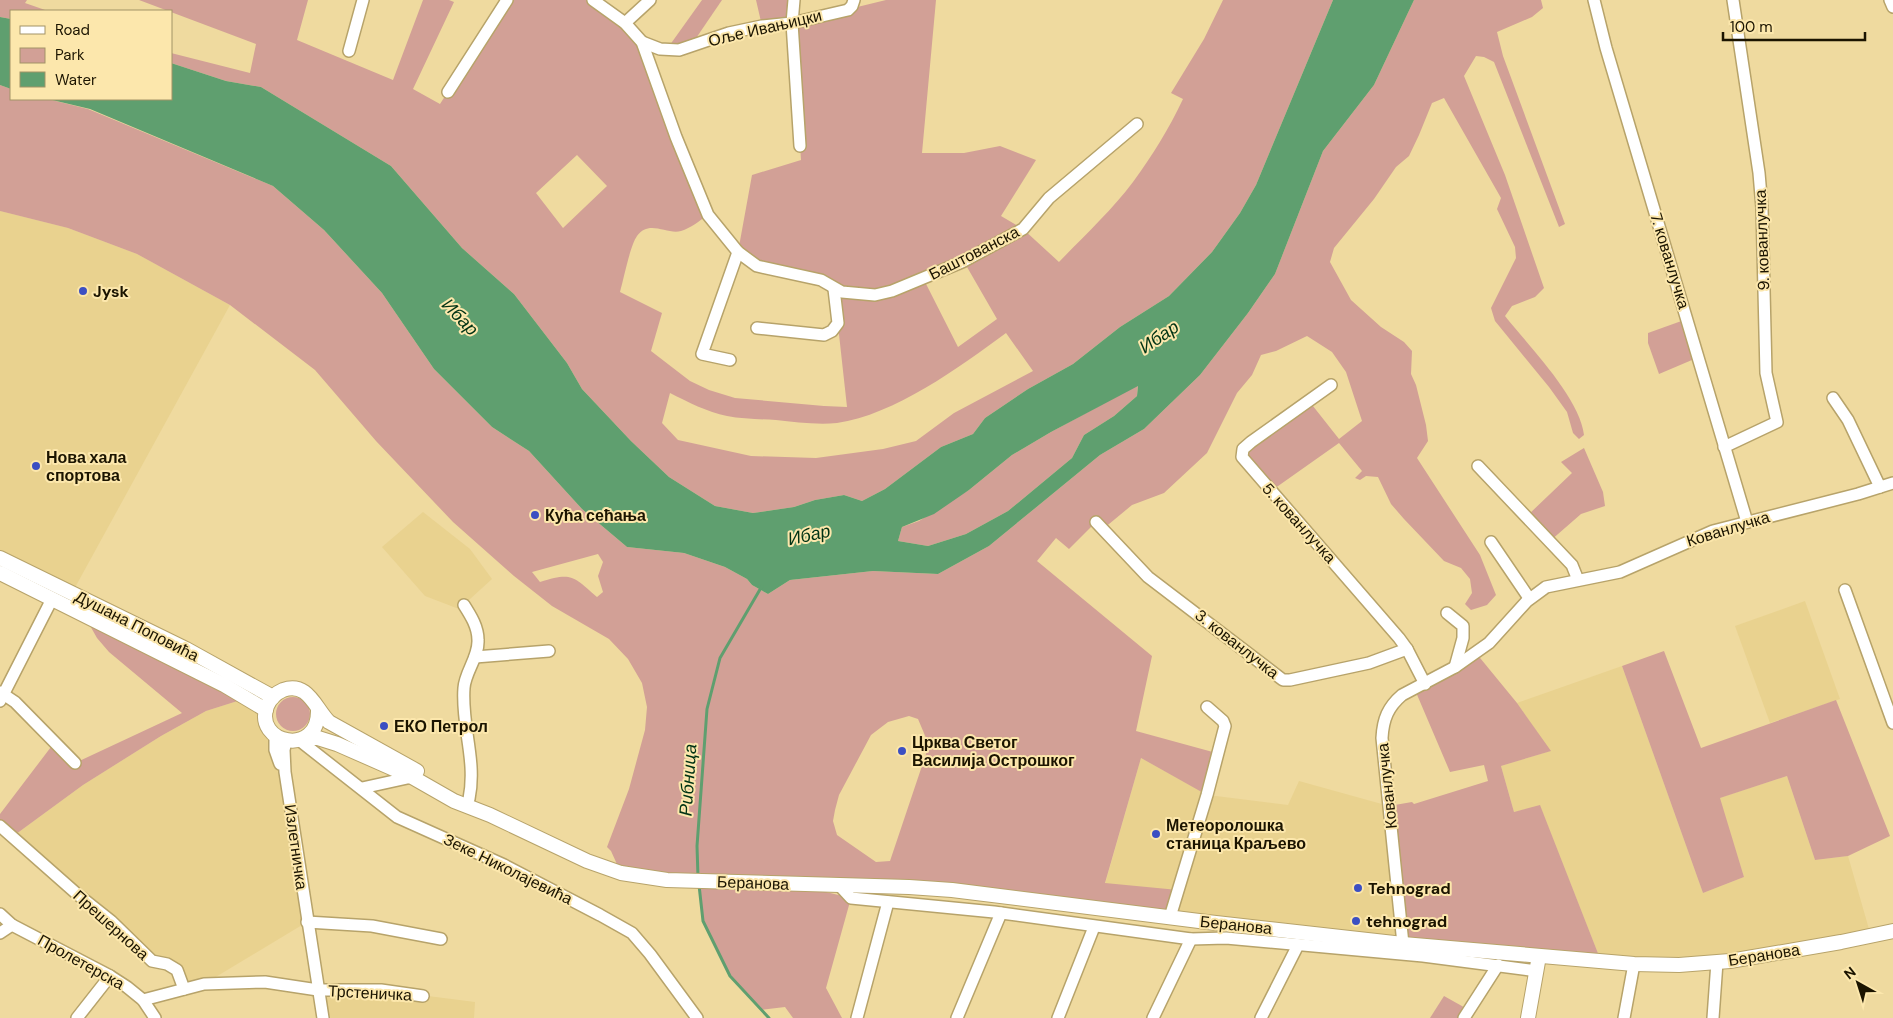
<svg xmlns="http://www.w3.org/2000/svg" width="1893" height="1018" font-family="'DM Sans',sans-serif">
<rect width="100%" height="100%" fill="#efda9f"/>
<g fill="#e9d28f">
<path d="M0,211L68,228L137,254L230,305L72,593L0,558Z"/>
<path d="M423,512L470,549L492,579L459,609L425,596L382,547Z"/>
<path d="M1805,601L1840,699L1770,723L1735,626Z"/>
<path d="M1622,666L1703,893L1744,877L1719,798L1787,776L1815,860L1848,856L1871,936L1730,961H1601L1540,806L1514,812L1501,766L1550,751L1517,703Z"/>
<path d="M247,698L266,710L275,735L307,922L204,984L184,989L181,979L159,964L12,837L83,785L161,736L206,711Z"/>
<path d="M1141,758L1208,795L1288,805L1299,781L1389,806L1403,944L1170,917L1105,884Z"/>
<path d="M381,990L475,1002L474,1018H323L319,991Z"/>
</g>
<g fill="#d2a096" fill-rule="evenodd">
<path d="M0,0H27L25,3L48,11H11V19L0,17Z"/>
<path d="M139,0H308L297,40L393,80L423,0H449L454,2L413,89L440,104L507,0H593L642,42L708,215C699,221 691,228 681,231C667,235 649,219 637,236C630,246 624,278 620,292L662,313L651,351L690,381L709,390L735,398L824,406L847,407L834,289L785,273L738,252L752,175L801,160L792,23L762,26L756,0H794L792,23L886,0H936L922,153H964L1000,146L1036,160L1001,216L1023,229L1059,262C1084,236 1111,211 1133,182C1152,156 1169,129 1183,99L1171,93L1204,39L1223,0H1333L1256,185L1240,213L1212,252L1169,296L1120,327L1073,364L1028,389L985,418L973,434L941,447L885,489L862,501L844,495L815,500L794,507L753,513L715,506L669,477L631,441L582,389L567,363L514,294L462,248L391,166L261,87L226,81L171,63V53L250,73L256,44ZM577,155L607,186L563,228L536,193ZM960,262L964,268L967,267L997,319L958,347L923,278ZM1006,333L1033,371L954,413L916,441L883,449L816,458L751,456L678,440L662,423L670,393C688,402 707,412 727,416C742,419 760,419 776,420C795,422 817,425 837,423C894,415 960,367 1006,333Z"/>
<path d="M702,0H722L690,47L667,49Z"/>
<path d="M1414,0H1541L1543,8L1532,17L1497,32L1503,56L1565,224L1559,227L1494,62L1484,57L1476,56L1464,76L1505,175L1544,288L1535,297L1512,306L1505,316C1529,346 1580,398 1584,435L1579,439L1573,433L1567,412L1549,387L1495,321L1491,308L1516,258L1515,247L1497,209L1501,198L1444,98L1432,103L1419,135L1409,156L1396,167L1374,199L1334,248L1330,262L1351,300L1381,327L1404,342L1412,351L1411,374L1416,385L1426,425L1428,441L1417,458L1480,555L1496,595L1487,605L1471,610L1465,604L1472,593L1470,579L1461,568L1444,561L1404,519L1391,504L1378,477L1366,476L1360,480L1355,478L1362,471L1339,443L1271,491L1242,457L1309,401L1339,439L1362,421L1346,372L1332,352L1307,336L1276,351L1261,355L1252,375L1237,393L1207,453L1164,493L1132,505L1103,529L1096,522L1069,549L1056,538L1037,561L1152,656L1136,731L1220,754L1207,795L1141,758L1105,883L1178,890L1170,917L842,885L826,892L851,898L826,988L842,1018H793L785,1007L760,1010L730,976L703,921L698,878L621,873L611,851L607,847L629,789L645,730L647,707L642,683L628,659L609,639L552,606L514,576L453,522L376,441L315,370L230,305L137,254L68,228L0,211V85L11,89V99H48L88,109L273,186L324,230L382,293L434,369L492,427L529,451L582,509L627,547L684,553L725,567L747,579L752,585L768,594L790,580L873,571L938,574L989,546L1100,455L1144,429L1200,375L1248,313L1275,274L1323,151L1374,85ZM598,554L603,562L598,576L603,592L597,597C573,576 572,572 540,582L532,572ZM909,716L918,719L929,745L890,861L876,862L837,835L833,821L835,810L839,795L871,735L888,722Z"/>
<path d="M1687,319L1699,357L1659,374L1648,343V333Z"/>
<path d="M1138,385L1137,396L1114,416L1084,435L1072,458L1008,511L966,534L928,546L898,541L902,527L919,521L969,490L1012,455L1051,432Z"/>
<path d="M1584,448L1603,492L1605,506L1581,514L1550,541L1527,516L1572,473L1561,462Z"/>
<path d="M84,615L247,698L206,711L161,736L83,785L12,837L0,826V814L54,743L75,763L182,713L109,652L97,638Z"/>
<path d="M1664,651L1701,748L1836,700L1890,836L1848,856L1815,860L1787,776L1720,798L1744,877L1703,893L1622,666Z"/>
<path d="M1476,653L1517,703L1551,751L1501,766L1514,812L1540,805L1601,961L1403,944L1389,806L1412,802L1414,804L1488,781L1484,765L1450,772L1415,690Z"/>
<circle cx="293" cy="714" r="17"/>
<path d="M1444,996L1469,1010L1464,1018H1430Z"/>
</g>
<g fill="#5f9f6f" fill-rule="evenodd">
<path d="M1333,0H1414L1374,85L1323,151L1275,274L1248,313L1200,375L1144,429L1100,455L989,546L938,574L873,571L790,580L768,594L752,585L747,579L725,567L684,553L627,547L582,509L529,451L492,427L434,369L382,293L324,230L273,186L90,109L48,99H171V63L226,81L261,87L391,166L462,248L514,294L567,363L582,389L631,441L669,477L715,506L753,513L794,507L815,500L844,495L862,501L885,489L941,447L973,434L985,418L1028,389L1073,364L1120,327L1169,296L1212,252L1240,213L1256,185ZM1138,386L1137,396L1114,416L1084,435L1072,458L1008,511L966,534L928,546L898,541L902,527L934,514L969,490L1012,455L1051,432Z"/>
<path d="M0,17L11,19V89L0,85Z"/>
</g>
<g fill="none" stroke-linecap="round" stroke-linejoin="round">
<g stroke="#5f9f6f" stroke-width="3">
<path d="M698,877L697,846L707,709L720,658L762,586"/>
<path d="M699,885L703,921L730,976L769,1018"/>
</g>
<g stroke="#b7a36a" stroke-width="14">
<g id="minor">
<path d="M593,0L625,23L642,42L676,137L708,215L738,252L757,266L821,280L842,292L875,295L892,291L962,262L1023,229L1049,198L1137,124"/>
<path d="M794,0L792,23L800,146"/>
<path d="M1594,0L1606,48L1747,522"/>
<path d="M1890,0L1893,7"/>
<path d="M625,23L650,0"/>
<path d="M642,42L660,49L679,50L729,33L762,26L792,23L848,10L852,6L854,0"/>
<path d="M349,51L363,0"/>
<path d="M448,92L507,0"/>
<path d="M757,328L824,335L832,331L838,323L834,289"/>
<path d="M730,360L702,354L738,252"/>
<path d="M1331,385L1251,442L1243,449L1242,457L1399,638L1407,649L1425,684"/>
<path d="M1833,398L1848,420L1880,487"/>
<path d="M1724,447L1777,422L1766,373L1762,208L1759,173L1733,0"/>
<path d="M1478,466L1572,565L1578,580"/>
<path d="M1096,522L1148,577L1283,680H1290L1369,663L1407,649"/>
<path d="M1491,542L1529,598"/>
<path d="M1845,590L1893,723"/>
<path d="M464,605C471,616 478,627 478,640C479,657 465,672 464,688C461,726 477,760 469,799"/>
<path d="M1447,613L1463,626V638L1455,667"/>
<path d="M475,657L549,651"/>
<path d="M0,692L15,702L75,763"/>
<path d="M0,701L52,599"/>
<path d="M275,735V750L280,764"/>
<path d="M299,740L397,817L504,865L600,915L632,933L650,954L697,1018"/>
<path d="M286,741L284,750L285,772L323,1018"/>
<path d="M362,788L412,777"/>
<path d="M0,826L77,894L111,921L152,961L167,964L177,970L184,989"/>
<path d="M839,885L851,898L994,912L1191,939L1226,938L1423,956L1537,971"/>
<path d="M0,914L12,925L110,976L127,987L143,1000L155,1018"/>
<path d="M1170,917L1207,795L1225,726L1223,721L1207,707"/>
<path d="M307,922L372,926L441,939"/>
<path d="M0,933L12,925"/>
<path d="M1403,944L1382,738C1383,719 1388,707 1402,695L1455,667L1489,643L1527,601L1546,587L1620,572L1713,531L1858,494L1893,483"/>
<path d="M143,1000L204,984L265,982L318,990H381L423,996"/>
<path d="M77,1018L110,976"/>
<path d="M857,1018L888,902"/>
<path d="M957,1018L1001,913"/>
<path d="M1058,1018L1094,927"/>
<path d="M1153,1018L1191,939"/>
<path d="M1261,1018L1298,945"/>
<path d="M1464,1018L1498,965"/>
<path d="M1624,1018L1634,964"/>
<path d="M1713,1018L1717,962"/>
</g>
</g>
<g stroke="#b7a36a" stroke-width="16">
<g id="major">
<path d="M0,558L186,649L273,697"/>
<path d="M0,573L224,685L266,710"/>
<path d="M318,710C319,758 253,744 267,706C270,699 276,693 283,690C308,681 315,708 329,722L417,771"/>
<path d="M305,738H318L337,744L412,777L454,801L490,815L587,861L621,873L667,880L909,887L952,890L1207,922L1403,944L1634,964L1679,965L1730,961L1841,942L1893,931"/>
<path d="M1528,1018L1539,956"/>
</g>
</g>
<use href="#minor" stroke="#fff" stroke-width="11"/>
<use href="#major" stroke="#fff" stroke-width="14"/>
</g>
<g fill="#3c4fc2" stroke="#fce7ac" stroke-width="2">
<circle cx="83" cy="291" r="5"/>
<circle cx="36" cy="466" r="5"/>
<circle cx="535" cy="515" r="5"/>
<circle cx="384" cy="726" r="5"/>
<circle cx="902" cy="751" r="5"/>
<circle cx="1156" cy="834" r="5"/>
<circle cx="1358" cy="888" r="5"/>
<circle cx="1356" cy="921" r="5"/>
</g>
<g text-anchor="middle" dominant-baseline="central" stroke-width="4" stroke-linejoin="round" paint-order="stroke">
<g font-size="16" fill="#1b1400" stroke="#fce7ac">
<text transform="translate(765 28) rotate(-13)">Оље Ивањицки</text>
<text transform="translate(1762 240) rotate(-92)">9. кованлучка</text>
<text transform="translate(974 253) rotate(-27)">Баштованска</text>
<text transform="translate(1670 261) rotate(73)">7. кованлучка</text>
<text transform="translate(1299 523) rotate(48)">5. кованлучка</text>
<text transform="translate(1728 529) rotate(-17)">Кованлучка</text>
<text transform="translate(137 626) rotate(27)">Душана Поповића</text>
<text transform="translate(1237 644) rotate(38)">3. кованлучка</text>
<text transform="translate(1387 786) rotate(-96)">Кованлучка</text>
<text transform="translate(296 847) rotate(82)">Излетничка</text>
<text transform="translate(508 869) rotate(26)">Зеке Николајевића</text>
<text transform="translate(753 883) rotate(2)">Беранова</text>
<text transform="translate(111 925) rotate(42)">Прешернова</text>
<text transform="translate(1236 925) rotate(6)">Беранова</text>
<text transform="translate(1764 955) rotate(-9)">Беранова</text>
<text transform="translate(81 962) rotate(29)">Пролетерска</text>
<text transform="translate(370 993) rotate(3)">Трстеничка</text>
</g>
<g font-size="16" font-weight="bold" fill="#1b1400" stroke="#fce7ac" text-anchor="start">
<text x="93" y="291">Jysk</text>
<text x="46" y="457">Нова хала<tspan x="46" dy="18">спортова</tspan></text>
<text x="545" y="515">Кућа сећања</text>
<text x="394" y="726">ЕКО Петрол</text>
<text x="912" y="742">Црква Светог<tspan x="912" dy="18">Василија Острошког</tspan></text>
<text x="1166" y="825">Метеоролошка<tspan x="1166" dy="18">станица Краљево</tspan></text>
<text x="1368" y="888">Tehnograd</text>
<text x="1366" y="921">tehnograd</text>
</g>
<g font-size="18" font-style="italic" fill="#003314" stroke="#fce7ac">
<text transform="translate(460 317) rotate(46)">Ибар</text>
<text transform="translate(1159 337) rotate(-34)">Ибар</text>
<text transform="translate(809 535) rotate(-12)">Ибар</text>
<text transform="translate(688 780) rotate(-86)">Рибница</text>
</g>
</g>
<rect x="10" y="10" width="162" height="90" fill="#fce7ac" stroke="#a29367"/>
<rect x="20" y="26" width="25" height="8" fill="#ffffff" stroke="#a29367"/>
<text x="55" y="35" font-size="15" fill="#1b1400">Road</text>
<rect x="20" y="48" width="25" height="15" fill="#d2a096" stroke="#a29367"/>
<text x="55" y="60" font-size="15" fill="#1b1400">Park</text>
<rect x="20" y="72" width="25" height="15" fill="#5f9f6f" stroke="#a29367"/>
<text x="55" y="85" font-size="15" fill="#1b1400">Water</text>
<g transform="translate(1858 983) rotate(321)" stroke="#fce7ac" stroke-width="4" paint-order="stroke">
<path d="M0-4L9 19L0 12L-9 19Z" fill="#1b1400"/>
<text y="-8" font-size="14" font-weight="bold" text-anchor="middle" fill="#1b1400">N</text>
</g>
<path d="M1723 32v8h142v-8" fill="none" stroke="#1b1400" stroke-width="2.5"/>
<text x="1730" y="32" font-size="15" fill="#1b1400" stroke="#fce7ac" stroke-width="4" paint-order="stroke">100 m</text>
</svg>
